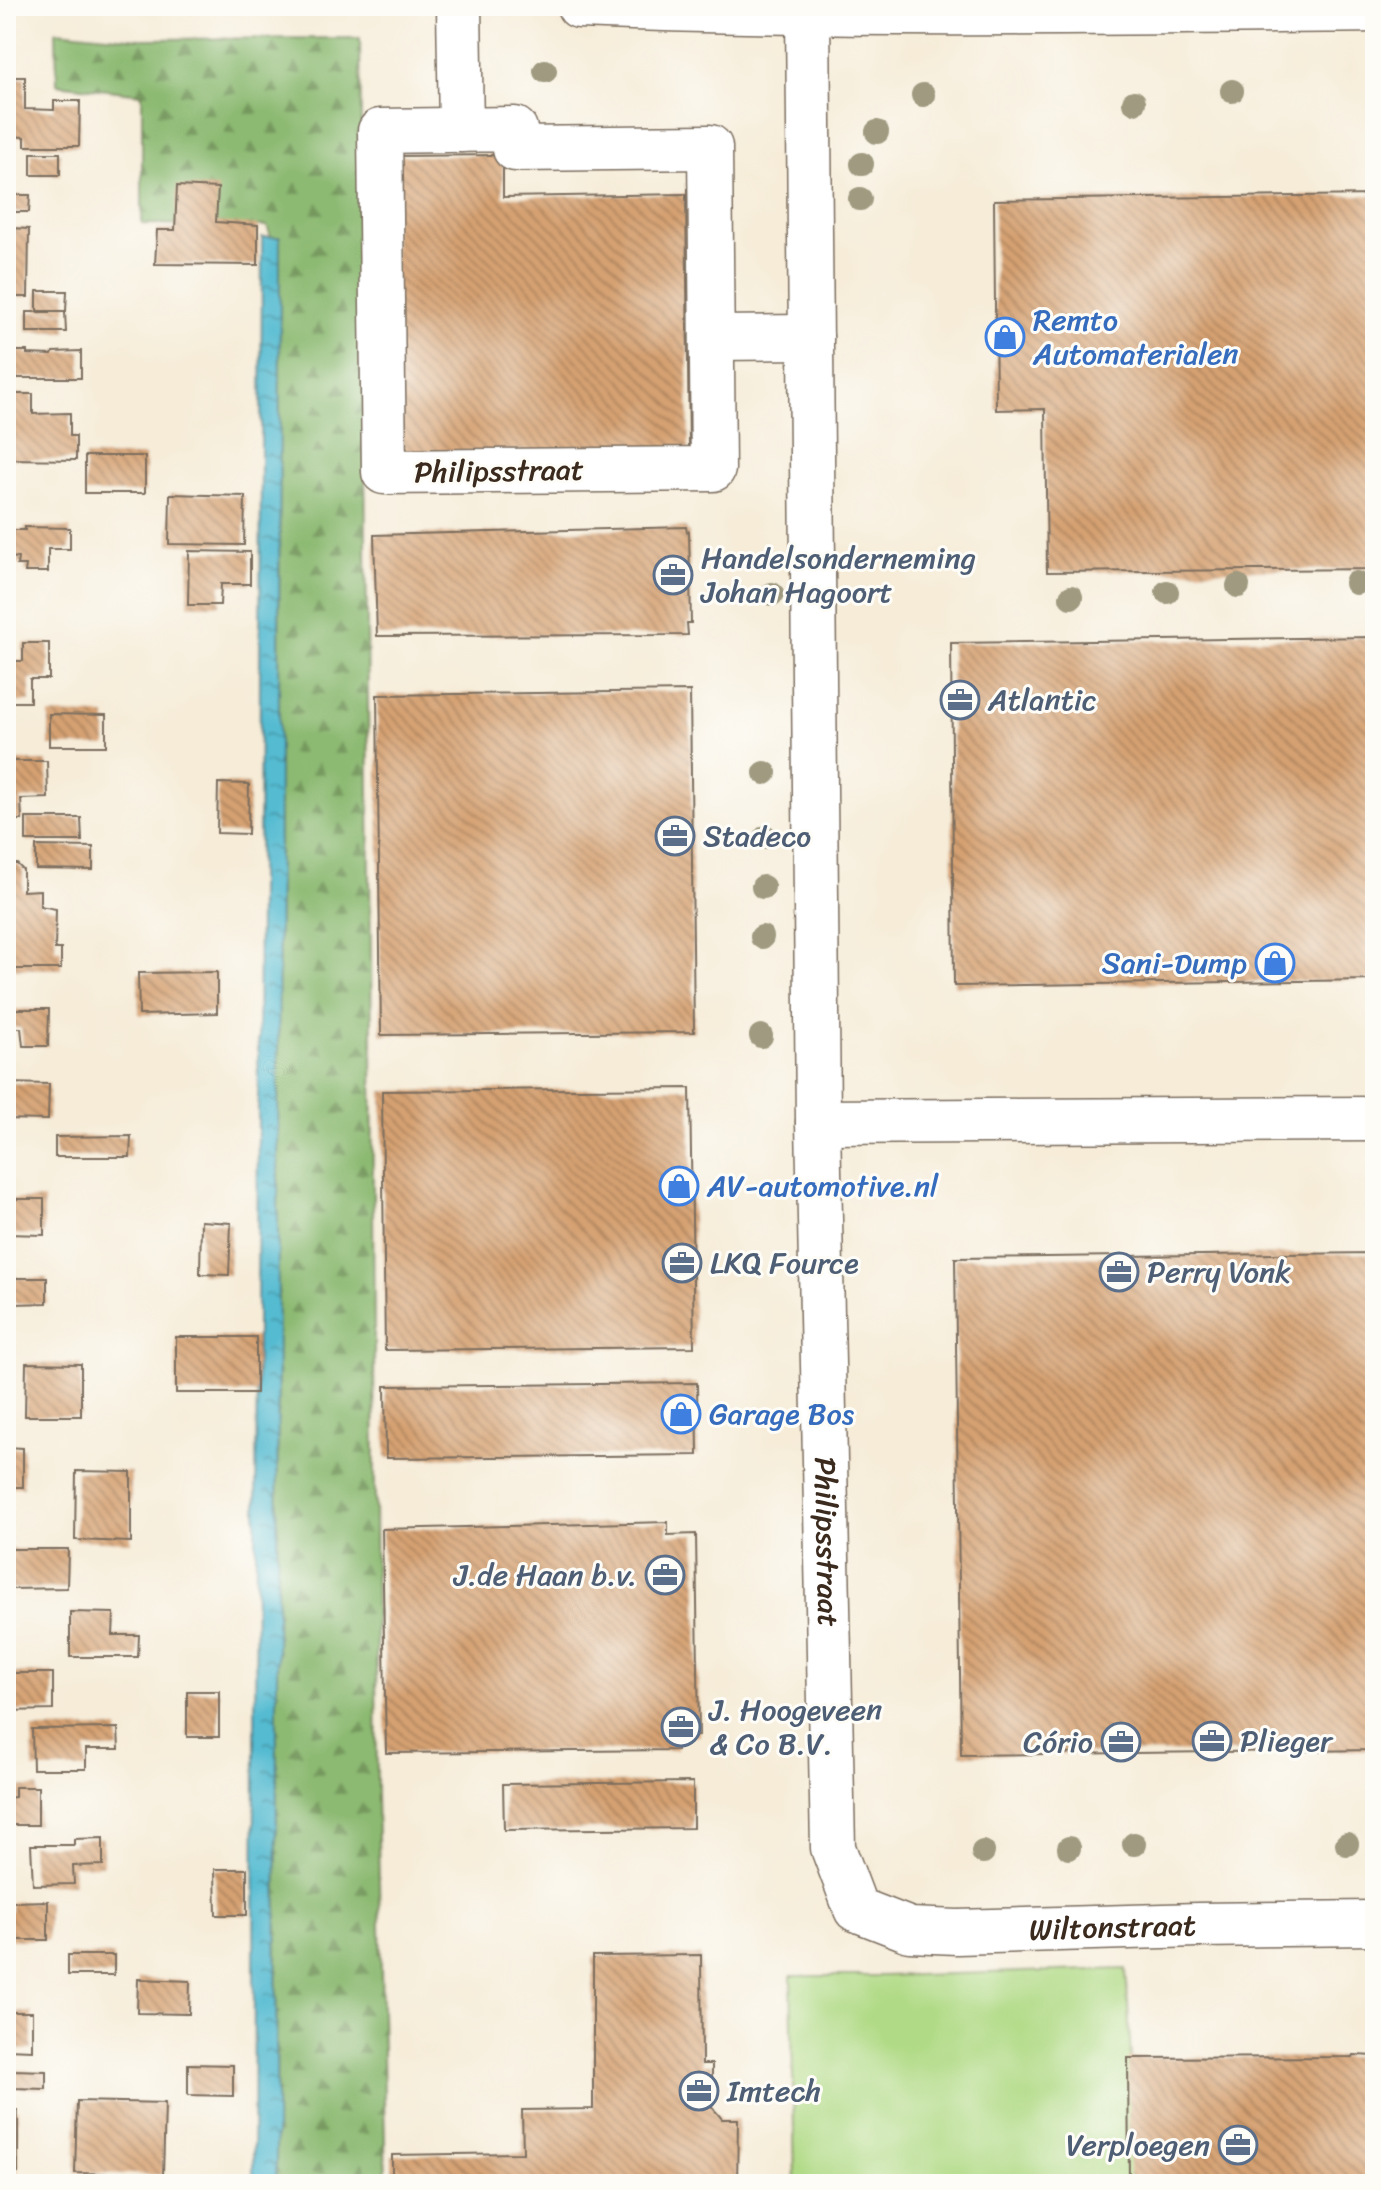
<svg xmlns="http://www.w3.org/2000/svg" width="1381" height="2190" font-family="Sriracha,sans-serif">
<defs>
<pattern id="forest-firs" width="22" height="20" patternUnits="userSpaceOnUse" patternTransform="scale(2)"><rect width="22" height="20" fill="#8cba72"/><path d="M5 1l3.5 6h-7zM16 11l3.5 6h-7z" fill="#74975d"/></pattern>
<pattern id="water-ripples" width="26" height="14" patternUnits="userSpaceOnUse" patternTransform="scale(2)"><rect width="26" height="14" fill="#54bbd1"/><path d="M2 4q2-2 4 0t4 0M15 11q2-2 4 0t4 0" fill="none" stroke="#4798a9"/></pattern>
<pattern id="building-back-hatch" width="6" height="6" patternUnits="userSpaceOnUse" patternTransform="scale(2)"><rect width="6" height="6" fill="#d5a172"/><path d="M-1 5l2 2M0 0l6 6M5-1l2 2" fill="none" stroke="#ae835d"/></pattern>
</defs>
<rect width="100%" height="100%" fill="#fdfcf7"/>
<filter id="ink" filterUnits="userSpaceOnUse"><feTurbulence type="fractalNoise" baseFrequency=".0125" numOctaves="2"/><feDisplacementMap in="SourceGraphic" scale="16" xChannelSelector="R" yChannelSelector="G"/><feConvolveMatrix kernelMatrix="1 2 1 2 8 2 1 2 1" color-interpolation-filters="sRGB"/></filter>
<filter id="wash" filterUnits="userSpaceOnUse"><feTurbulence type="fractalNoise" baseFrequency=".006" numOctaves="4" result="noise"/><feDisplacementMap in="SourceGraphic" scale="32" xChannelSelector="R" yChannelSelector="G"/><feGaussianBlur stdDeviation="1.8" result="paint"/><feColorMatrix in="noise" values="0 0 0 0 0 0 0 0 0 0 0 0 0 0 0 0 0 1.4 0 .05"/><feComposite in="paint" operator="in"/></filter>
<g filter="url(#wash)">
<rect width="100%" height="100%" fill="#f6ecd8"/>
<path fill="#b0da85" stroke="#768252" stroke-width="2" d="M1126,1969L1131,2059V2184H795L791,1976H882Z"/>
<path fill="url(#forest-firs)" stroke="#647248" stroke-width="2" d="M56,31L139,39L360,38L372,1040L377,1795L386,2184H276L280,238L271,237L267,226L142,224V94L57,84Z"/>
<path fill="url(#water-ripples)" stroke="#487278" stroke-width="2" d="M262,237H280L276,2184H253Z"/>
<g id="blocks">
<g fill="url(#building-back-hatch)">
<path d="M6,77H25V109L54,110V101H80L79,146H25V137L6,136Z"/>
<rect x="31" y="153" width="29" height="22"/>
<path d="M503,155V197L686,194L689,449L397,453L393,156Z"/>
<path d="M177,186L218,188L216,222L258,225V265L155,264L157,230H175Z"/>
<path d="M6,195H30L29,212H12L11,228L29,229L28,297H6V228H10L6,227Z"/>
<path d="M1375,195V569L1047,572L1045,409L996,410L994,200Z"/>
<path d="M37,291H67L66,311H37Z"/>
<path d="M27,312H65L66,332H27Z"/>
<path d="M6,332H11V351H27V354L52,355L53,352L81,351V378H6Z"/>
<path d="M6,394H33V414L70,413V436H76V460L9,459V478H6Z"/>
<rect x="85" y="456" width="60" height="37"/>
<path d="M170,494L245,496L244,545L169,544Z"/>
<path d="M6,508H9V530H25V527L70,528V549H48V572H25L26,565H17L18,558L10,557V590H6Z"/>
<path d="M686,527L687,532L689,531L691,623H687L688,635L377,636L374,535Z"/>
<path d="M189,551L250,552V584H221L220,605H188Z"/>
<path d="M1375,637V980L954,986L951,643Z"/>
<path d="M23,643H49V679H30V702H6V661H23Z"/>
<path d="M690,691L694,1032L381,1035L377,695Z"/>
<path d="M49,714L106,715V746H49Z"/>
<path d="M6,761H47L48,798L21,799L22,820H6Z"/>
<path d="M218,783L249,784L248,834L217,833Z"/>
<path d="M26,818H81L82,841H26Z"/>
<path d="M36,846L93,847V870L36,869Z"/>
<path d="M6,864H17L23,870V891L40,890V906L56,909L55,949H61V969H6Z"/>
<path d="M217,972V1013L139,1015L138,973Z"/>
<path d="M6,1009H49L48,1046H23L21,1028H6Z"/>
<path d="M6,1083L49,1084L48,1120L6,1119Z"/>
<path d="M690,1088L694,1347L385,1350L382,1091Z"/>
<path d="M131,1136L130,1157H55V1137Z"/>
<path d="M6,1199H44V1235L6,1234Z"/>
<path d="M201,1221L231,1223L229,1275L200,1274Z"/>
<path d="M1375,1253V1750L961,1755L955,1258Z"/>
<path d="M12,1278H47V1303L15,1304L12,1295Z"/>
<rect x="176" y="1337" width="80" height="56"/>
<rect x="6" y="1356" width="7" height="18"/>
<path d="M26,1363L81,1364V1416H25Z"/>
<path d="M697,1383L698,1455L386,1458L385,1386Z"/>
<path d="M6,1447L23,1448V1487H6Z"/>
<path d="M76,1471L131,1472V1542L75,1540Z"/>
<path d="M668,1522V1535L696,1534L699,1736L677,1737V1750L386,1753L382,1529Z"/>
<path d="M11,1549H68L67,1588L10,1589V1578H6V1559H11Z"/>
<path d="M70,1612L114,1613L113,1635H139L138,1657H70Z"/>
<path d="M6,1673H53V1710L6,1711Z"/>
<rect x="187" y="1691" width="32" height="46"/>
<path d="M118,1728L119,1749H86V1769H33L32,1729Z"/>
<path d="M693,1782V1828L504,1830L503,1784Z"/>
<path d="M15,1787H38V1825H6V1798L15,1797Z"/>
<path d="M103,1838V1865L73,1866L74,1884L33,1885L31,1845H74V1839Z"/>
<path d="M215,1869H247V1915H216Z"/>
<path d="M48,1901V1940H6V1912H11V1902Z"/>
<rect x="68" y="1955" width="46" height="20"/>
<path d="M701,1955L702,2064H712V2107L722,2119H738L737,2184H392V2155L523,2153L522,2110L593,2109V1956Z"/>
<path d="M138,1979L190,1981L189,2014L137,2013Z"/>
<path d="M10,2012H32V2050L6,2049V2022H9Z"/>
<path d="M1354,2055L1375,2056V2184H1129L1128,2058L1353,2057Z"/>
<path d="M188,2064L233,2065V2096L188,2095Z"/>
<path d="M13,2070L46,2071V2089L13,2088Z"/>
<path d="M77,2101L165,2103L163,2175L75,2173Z"/>
<rect x="6" y="2110" width="12" height="63"/>
</g>
</g>
</g>
<g filter="url(#ink)">
<use href="#blocks" fill-opacity="0" stroke="#7c6e5f" stroke-width="2"/>
<g fill="none" stroke-linecap="round" stroke-linejoin="round">
<g stroke="#7c6e5f" stroke-width="47">
<g id="minor">
<path d="M459,6L461,130"/>
<path d="M579,6C844,17 1110,13 1375,10"/>
<path id="s1" d="M808,12L818,1122L833,1848L856,1909L910,1930L957,1932L1198,1925L1375,1923"/>
<path d="M515,129V149L710,147L713,469L384,472L380,131Z"/>
<path d="M712,338L811,337"/>
<path d="M818,1122L1375,1119"/>
</g>
</g>
<use href="#minor" stroke="#fff" stroke-width="44"/>
</g>
<g fill="#9f9a80">
<circle cx="545" cy="71" r="12"/>
<circle cx="1232" cy="91" r="12"/>
<circle cx="923" cy="95" r="12"/>
<circle cx="1134" cy="102" r="12"/>
<circle cx="877" cy="132" r="12"/>
<circle cx="862" cy="164" r="12"/>
<circle cx="860" cy="199" r="12"/>
<circle cx="1356" cy="583" r="12"/>
<circle cx="1238" cy="586" r="12"/>
<circle cx="1167" cy="592" r="12"/>
<circle cx="772" cy="594" r="12"/>
<circle cx="1071" cy="597" r="12"/>
<circle cx="765" cy="773" r="12"/>
<circle cx="766" cy="837" r="12"/>
<circle cx="763" cy="887" r="12"/>
<circle cx="762" cy="937" r="12"/>
<circle cx="761" cy="1036" r="12"/>
<circle cx="1134" cy="1844" r="12"/>
<circle cx="1347" cy="1844" r="12"/>
<circle cx="1069" cy="1848" r="12"/>
<circle cx="983" cy="1852" r="12"/>
</g>
</g>
<defs>
<g id="shop-ring" transform="scale(2)"><circle r="9.5" fill="#fdfcf7" stroke="#3f7fe0" stroke-width="1.5"/><path d="M-5-2.5h2.3a2.7 3.5 0 0 1 5.4 0H5L5.5 6h-11ZM-1.5-2.5h3a1.5 2.3 0 0 0-3 0Z" fill="#3f7fe0"/></g>
<g id="office-ring" transform="scale(2)"><circle r="9.5" fill="#fdfcf7" stroke="#5c6f8a" stroke-width="1.5"/><path d="M-6-3h4V-5.5h4V-3h4V5H-6ZM-1-4.5V-3h2v-1.5ZM-6 0V1H6V0Z" fill="#5c6f8a"/></g>
</defs>
<g fill-rule="evenodd">
<use href="#shop-ring" x="1005" y="337"/>
<use href="#office-ring" x="673" y="575"/>
<use href="#office-ring" x="960" y="700"/>
<use href="#office-ring" x="675" y="836"/>
<use href="#shop-ring" x="1275" y="963"/>
<use href="#shop-ring" x="679" y="1186"/>
<use href="#office-ring" x="682" y="1263"/>
<use href="#office-ring" x="1119" y="1272"/>
<use href="#shop-ring" x="681" y="1414"/>
<use href="#office-ring" x="665" y="1575"/>
<use href="#office-ring" x="681" y="1727"/>
<use href="#office-ring" x="1212" y="1741"/>
<use href="#office-ring" x="1121" y="1742"/>
<use href="#office-ring" x="699" y="2091"/>
<use href="#office-ring" x="1238" y="2145"/>
</g>
<g text-anchor="middle" dominant-baseline="central" stroke-width="6" stroke-linejoin="round" paint-order="stroke">
<g font-size="30" fill="#366cbe" stroke="#fdfcf7" text-anchor="start">
<text x="1033" y="320">Remto<tspan x="1033" dy="34">Automaterialen</tspan></text>
<text x="1247" y="963" text-anchor="end">Sani-Dump</text>
<text x="707" y="1186">AV-automotive.nl</text>
<text x="709" y="1414">Garage Bos</text>
</g>
<g font-size="30" fill="#3b2a1e" stroke="#fdfcf7">
<text transform="translate(499 471) rotate(-1)">Philipsstraat</text>
<text stroke="none"><textPath href="#s1" startOffset="1530">Philipsstraat</textPath></text>
<text stroke="none"><textPath href="#s1" startOffset="2162">Wiltonstraat</textPath></text>
</g>
<g font-size="30" fill="#4e5e75" stroke="#fdfcf7" text-anchor="start">
<text x="701" y="558">Handelsonderneming<tspan x="701" dy="34">Johan Hagoort</tspan></text>
<text x="988" y="700">Atlantic</text>
<text x="703" y="836">Stadeco</text>
<text x="710" y="1263">LKQ Fource</text>
<text x="1147" y="1272">Perry Vonk</text>
<text x="637" y="1575" text-anchor="end">J.de Haan b.v.</text>
<text x="709" y="1710">J. Hoogeveen<tspan x="709" dy="34">&amp; Co B.V.</tspan></text>
<text x="1240" y="1741">Plieger</text>
<text x="1093" y="1742" text-anchor="end">Cório</text>
<text x="727" y="2091">Imtech</text>
<text x="1210" y="2145" text-anchor="end">Verploegen</text>
</g>
</g>
<rect width="1381" height="2190" fill="none" stroke="#fdfcf7" stroke-width="32"/>
</svg>
